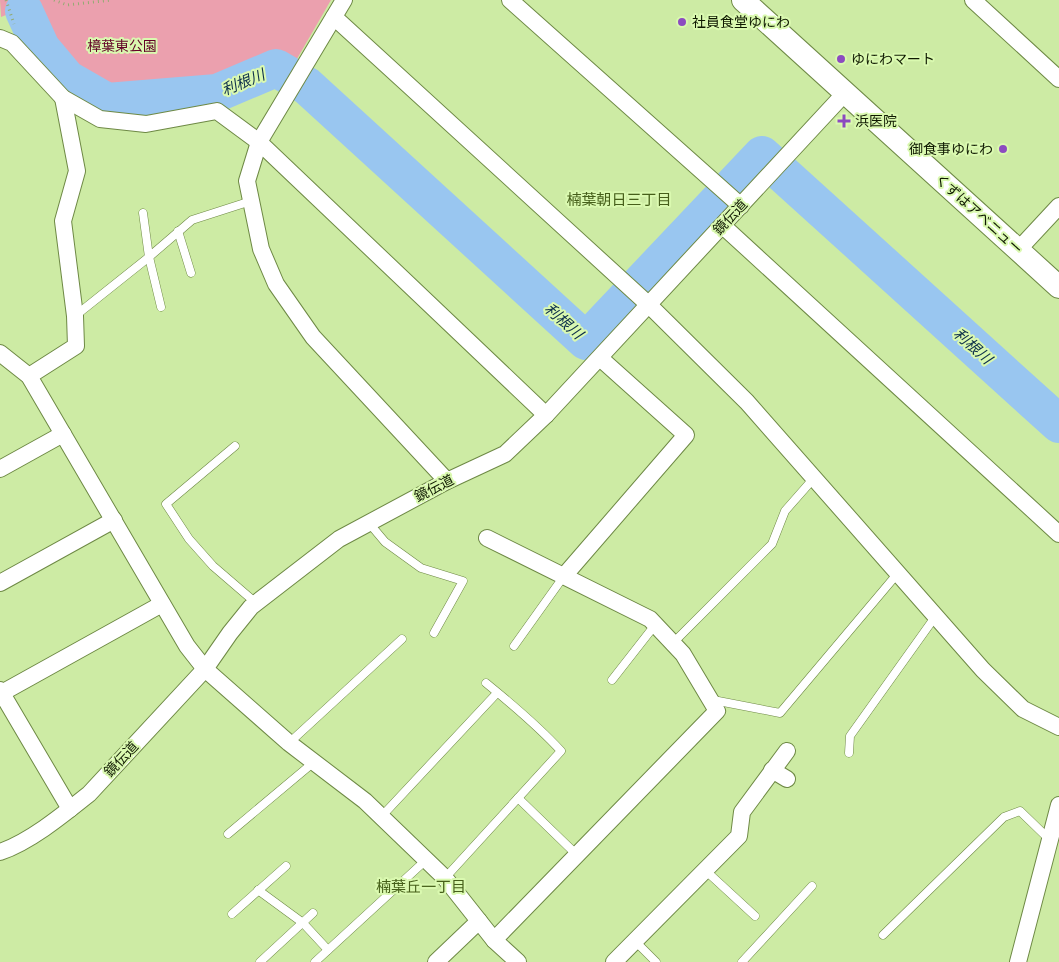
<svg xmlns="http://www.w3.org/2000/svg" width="1059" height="962" font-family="'Space Grotesk','Noto Sans JP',sans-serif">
<rect width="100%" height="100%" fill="#cdeba4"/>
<path fill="#eba0ae" d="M0,0H331L294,64L272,57L221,82L112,94L72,72L50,47L27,1L11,13L1,17Z"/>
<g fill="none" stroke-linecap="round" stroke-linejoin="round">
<path stroke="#99c6f0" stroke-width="38" d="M24,11L41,48L67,79L107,102L217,93L276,68L307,86L586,341L762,155L1059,424"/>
<g stroke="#6e8945" stroke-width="9">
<g id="lane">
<path d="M143,213L149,257L161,307"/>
<path d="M178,231L191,273"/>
<path d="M75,316L149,257L192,220L251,201"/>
<path d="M235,446L166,504L189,539L213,566L256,603"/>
<path d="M369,523L385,542L421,568L463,581L434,633"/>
<path d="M673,643L772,544L785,511L814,478"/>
<path d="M514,646L564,576"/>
<path d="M612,680L655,625"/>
<path d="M713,700L780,713L898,573"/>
<path d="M289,743L402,639"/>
<path d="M849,753L850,736L935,617"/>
<path d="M518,798L577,855"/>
<path d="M381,817L497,693"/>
<path d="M228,834L314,762"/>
<path d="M705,870L755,916"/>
<path d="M445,878L561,751C538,726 513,705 486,683"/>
<path d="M258,890L303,923L328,950"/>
<path d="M232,914L286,866"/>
<path d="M883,935L1004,817L1020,811L1050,840"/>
<path d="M635,941L656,962"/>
<path d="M260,962L313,913"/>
<path d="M315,962L426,860"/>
<path d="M742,962L812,886"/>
</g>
</g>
<g stroke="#6e8945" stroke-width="18">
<g id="street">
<path d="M344,0L259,142L247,181L261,249L276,284L313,337L447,481"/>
<path d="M510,0L741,206"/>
<path d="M973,0L1059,79"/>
<path d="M334,17L649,305L747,402L983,670L1023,709L1059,727"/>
<path d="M0,38L12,43L63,98L100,119L146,124L217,111L259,142L546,415"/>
<path d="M723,226L1059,534"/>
<path d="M1018,250L1059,206"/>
<path d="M0,353L29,376L187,646L205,669L289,743L365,801L445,878L494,940L518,962"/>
<path d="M29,376L76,346L75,316L63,221L77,171L63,98"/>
<path d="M0,469L63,434"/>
<path d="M487,538L650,619L683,654L717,711L494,940"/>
<path d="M564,576L686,435L600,358"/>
<path d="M0,583L114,520"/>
<path d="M0,690L70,809"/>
<path d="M0,694L162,604"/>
<path d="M772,770L787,779"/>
<path d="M0,852C30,842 64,814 89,794L205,669L230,633L251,607L339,539L447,481L505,454L546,415L845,93"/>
<path d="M436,962L479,921"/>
<path d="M614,962L739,836L742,812L787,751"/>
<path d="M1018,962L1059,805"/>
</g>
</g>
<g stroke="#6e8945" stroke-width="24">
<path id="secondary" d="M743,0L1059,287"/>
</g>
<g stroke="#93ab72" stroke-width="3" stroke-dasharray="1 4" stroke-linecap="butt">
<path d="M6,0L14,24"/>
<path d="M54,0L67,5L112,0"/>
</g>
<use href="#lane" stroke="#fff" stroke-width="8"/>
<use href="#street" stroke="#fff" stroke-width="16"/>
<use href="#secondary" stroke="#fff" stroke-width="22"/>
</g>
<g fill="#8c4bc0" stroke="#daf9b0" stroke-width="2">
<circle cx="682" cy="22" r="5"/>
<circle cx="841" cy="59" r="5"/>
<path d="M841.5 113.5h5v5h5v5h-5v5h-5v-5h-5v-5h5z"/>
<circle cx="1003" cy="149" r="5"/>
</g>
<g text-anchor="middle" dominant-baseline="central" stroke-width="4" stroke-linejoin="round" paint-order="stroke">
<g font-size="14" fill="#0f1900" stroke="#daf9b0" text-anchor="start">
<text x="692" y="22">社員食堂ゆにわ</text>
<text x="851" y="59">ゆにわマート</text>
<text x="855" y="121">浜医院</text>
<text x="993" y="149" text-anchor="end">御食事ゆにわ</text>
</g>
<g font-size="14" fill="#620227" stroke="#daf9b0">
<text x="122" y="46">樟葉東公園</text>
</g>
<g font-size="14" fill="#0f1900" stroke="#daf9b0">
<text transform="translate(979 214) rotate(42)">くずはアベニュー</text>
<text transform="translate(730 217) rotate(-47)">鏡伝道</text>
<text transform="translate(434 488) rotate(-27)">鏡伝道</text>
<text transform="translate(121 759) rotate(-47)">鏡伝道</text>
</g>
<g font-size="15" font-style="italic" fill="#0c2e4a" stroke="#daf9b0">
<text transform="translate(243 82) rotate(-22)">利根川</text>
<text transform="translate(564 321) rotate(42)">利根川</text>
<text transform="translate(973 346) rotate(42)">利根川</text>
</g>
<g font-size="15" fill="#465f1a" stroke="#daf9b0">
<text x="619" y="199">楠葉朝日三丁目</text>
<text x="421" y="886">楠葉丘一丁目</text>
</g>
</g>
</svg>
